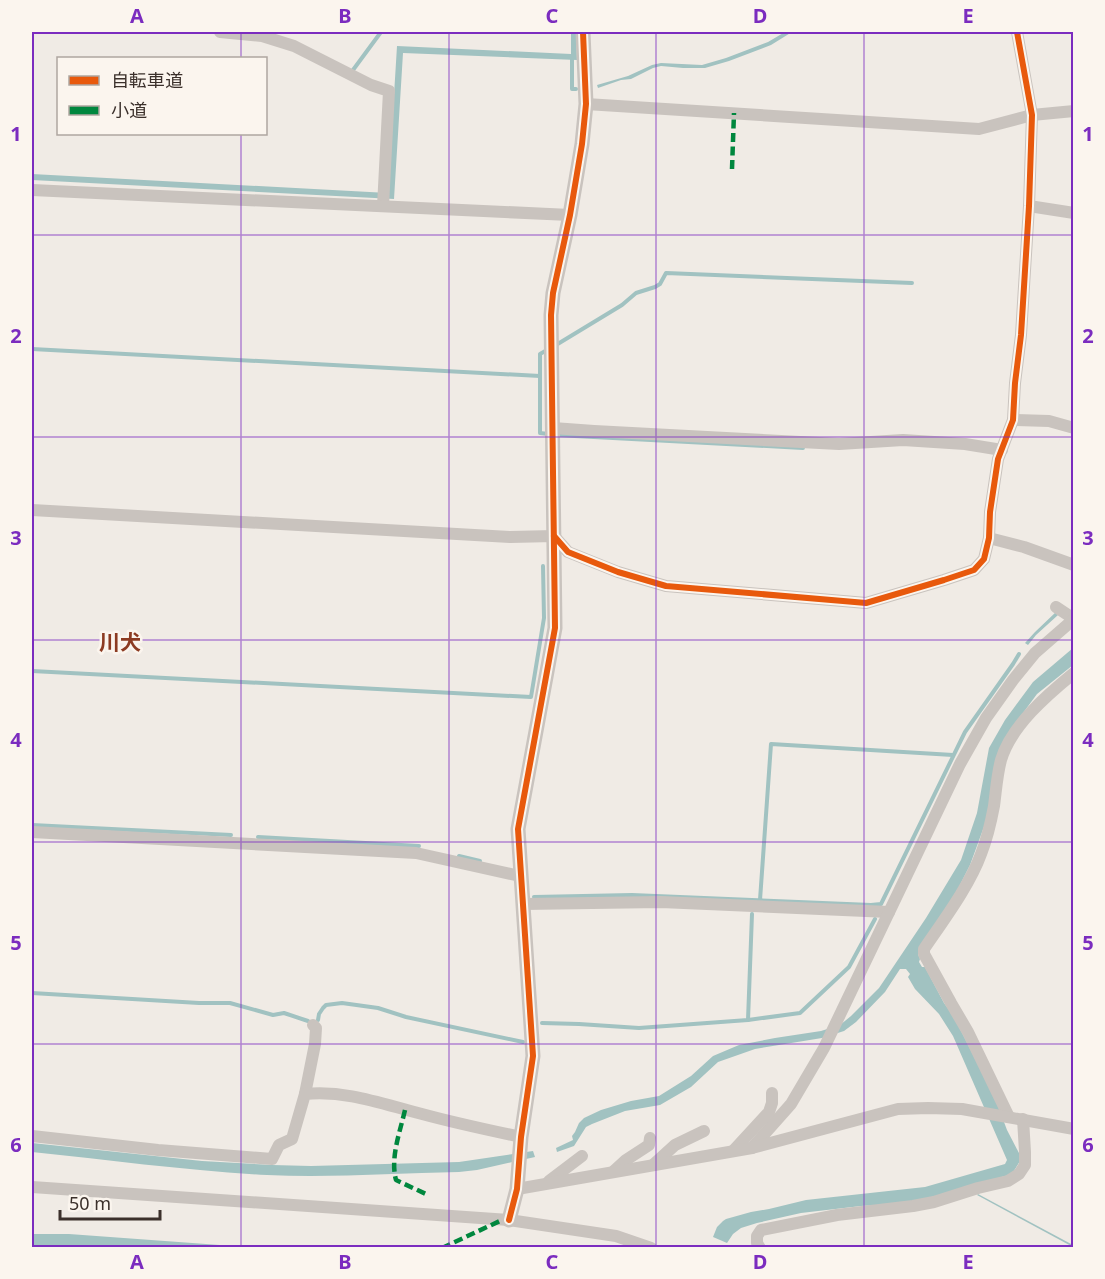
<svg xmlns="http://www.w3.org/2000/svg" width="1105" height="1279" font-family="'Noto Sans','Noto Sans JP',sans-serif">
<rect width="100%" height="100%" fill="#f0ebe5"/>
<g fill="#a1c2c1">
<path d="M571,32H576L577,60L403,53L394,199L32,180V174L388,193L397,46L571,54Z"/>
<path d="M785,32H792L771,45L729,61L705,68H683L661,66L653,68L631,79L621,80L598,88L597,85L628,76L652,65L661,63L702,65L726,58L768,42Z"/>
<path d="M1056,612L1058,615L1036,635L1028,645L1025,643L1035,632Z"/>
<path d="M1073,648V665L1037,694L1006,736L985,824L970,865L959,887L918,954L920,959L919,962L922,967H925L944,1003L953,1015L995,1098L1007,1130L1020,1155V1161L1012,1174L937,1196L897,1204L861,1206L801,1213L757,1223L741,1228L733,1234L727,1243L713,1237L717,1227L723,1221L726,1219L751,1212L769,1209L806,1200L925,1187L1005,1164L1007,1160L953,1036L939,1014L915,989L908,977L910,974L906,969H900L885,992L856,1022L844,1031L822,1038L755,1049L718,1062L691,1087L660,1105L625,1111L592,1124L586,1127L574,1146L557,1152L556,1148L573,1140L572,1136L575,1132L579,1123L584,1118L601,1110L631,1101L659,1096L691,1076L713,1056L739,1045L775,1038L821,1031L840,1025L851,1016L879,988L926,918L961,860L977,813L989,748L1005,720L1033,682Z"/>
<path d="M32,1143L202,1161L272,1165L311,1166L459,1162L533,1151L535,1157L477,1170L459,1172C395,1173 331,1178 267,1175C189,1171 110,1160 32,1152Z"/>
<path d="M978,1194L1073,1245V1247L977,1195Z"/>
<path d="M32,1234H69L247,1247H32Z"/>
</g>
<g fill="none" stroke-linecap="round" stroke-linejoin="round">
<g stroke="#a1c2c1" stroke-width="4">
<path d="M572,57V89H576"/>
<path d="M353,70L381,32"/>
<path d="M556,345L622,305L636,293L655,287L660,284L666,273L912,283"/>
<path d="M32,349L540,376"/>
<path d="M547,350L540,354V433L548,434"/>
<path d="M556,435L803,448"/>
<path d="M32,671L531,697L544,618L543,566"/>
<path d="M32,825L231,835"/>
<path d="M258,837L419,846"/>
<path d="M459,856L480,861"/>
<path d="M534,897L632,895L871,905L881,904L965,732L1013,664L1019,654"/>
<path d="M760,900L771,744L953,755"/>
<path d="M32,993L199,1003H230L273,1015L284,1013L308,1021"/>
<path d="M318,1020L319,1014L323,1008L326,1005L342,1003L378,1008L406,1017L523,1042"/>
<path d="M748,1020L752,914"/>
<path d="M542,1023L579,1024L639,1028L748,1020L800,1013L849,967L875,919"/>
</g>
<g stroke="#c9c3be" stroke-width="12">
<path d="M220,32L262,36L294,46L371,85L389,91L383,206"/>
<path d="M586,104L979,129L1032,115L1074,111"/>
<path d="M32,190L570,215"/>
<path d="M1029,206L1074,213"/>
<path d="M1013,420L1049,421L1074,428"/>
<path d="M553,428L594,431L839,444L903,440L965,444L1002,450"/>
<path d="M32,510L510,537L554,536L568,552L618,572L666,586L843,601L866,603L944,580L974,570L984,559L989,538L990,512L998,459L1013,420L1015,383L1021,335L1029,206L1032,115L1017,32"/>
<path d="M989,538L1024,547L1074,565"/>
<path d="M1056,607L1074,619"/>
<path d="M32,832L416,853L520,876"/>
<path d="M523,904L661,902L889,912"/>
<path d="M305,1094L315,1044L316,1028L313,1025"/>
<path d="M1009,1117L968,1032L951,1003L924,954V949C943,921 970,885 981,854C987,839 991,822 994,806C996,791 997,775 1001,760C1011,726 1047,695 1074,673"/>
<path d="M32,1136L158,1150L272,1159L279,1145L292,1139L305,1094C347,1090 382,1104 422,1114C455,1123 488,1130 521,1137"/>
<path d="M752,1148L791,1104L824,1048L960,764L986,718L1013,680L1035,653L1074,619"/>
<path d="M733,1151L769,1112L772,1103V1093"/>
<path d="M653,1165L675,1145L704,1131"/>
<path d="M614,1171L626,1160L649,1145L650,1138"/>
<path d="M549,1181L582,1156"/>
<path d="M32,1187L509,1220L616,1236L651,1248"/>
<path d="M517,1189L752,1148L898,1109L928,1108L962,1109L1074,1129"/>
<path d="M760,1248L757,1243V1236L761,1230L837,1215L913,1206L934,1202L978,1188L1008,1181L1019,1174L1025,1165V1152L1023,1119"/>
</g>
<path stroke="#c9c3be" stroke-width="15" d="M509,1220L517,1189L521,1137L533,1056L518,829L555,628L551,315L553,293L570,215L582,144L586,104L583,32"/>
<g stroke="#00873e" stroke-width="4.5" stroke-dasharray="9 4.5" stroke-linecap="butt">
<path d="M732,169L734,113"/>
<path d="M405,1110C400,1132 390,1158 396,1180L428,1195"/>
<path d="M442,1248L502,1220"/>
</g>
<g stroke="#fbf5ee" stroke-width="10">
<g id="cycleway">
<path d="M554,536L568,552L618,572L666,586L843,601L866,603L944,580L974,570L984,559L989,538L990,512L998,459L1013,420L1015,383L1021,335L1029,206L1032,115L1017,32"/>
<path d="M509,1220L517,1189L521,1137L533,1056L518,829L555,628L551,315L553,293L570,215L582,144L586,104L583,32"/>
</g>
</g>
<use href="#cycleway" stroke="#e8590c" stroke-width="6"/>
</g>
<path fill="none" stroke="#7b2cbf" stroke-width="1.5" stroke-opacity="0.55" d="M241,32V58M449,32V1248M656,32V1248M864,32V1248M241,134V1248M32,235H1074M32,437H1074M32,640H1074M32,842H1074M32,1044H1074"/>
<g text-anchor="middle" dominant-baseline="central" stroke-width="5" stroke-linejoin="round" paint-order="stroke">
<g font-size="21" font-weight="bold" fill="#8c3b22" stroke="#fbf5ee">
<text x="120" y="642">川犬</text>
</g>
</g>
<rect width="1105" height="1279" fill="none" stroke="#fbf5ee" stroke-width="66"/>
<rect x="57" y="57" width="210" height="78" fill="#fbf5ee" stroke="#aea6a0" stroke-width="1.5"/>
<rect x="69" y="76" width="30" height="9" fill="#e8590c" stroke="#aea6a0" stroke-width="1.5"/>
<text x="111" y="87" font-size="18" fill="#3b302b">自転車道</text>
<rect x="69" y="106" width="30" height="9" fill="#00873e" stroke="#aea6a0" stroke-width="1.5"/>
<text x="111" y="117" font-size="18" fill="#3b302b">小道</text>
<path d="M60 1210v9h100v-9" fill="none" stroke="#3b302b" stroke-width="3"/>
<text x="69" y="1210" font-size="18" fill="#3b302b" stroke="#fbf5ee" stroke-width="4.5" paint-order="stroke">50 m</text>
<rect x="33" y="33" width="1039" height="1213" fill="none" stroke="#7b2cbf" stroke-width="2"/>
<g font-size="20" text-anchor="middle" font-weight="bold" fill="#7b2cbf">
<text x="137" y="23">A</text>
<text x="345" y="23">B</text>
<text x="552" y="23">C</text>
<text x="760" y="23">D</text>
<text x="968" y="23">E</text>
<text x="16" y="141">1</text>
<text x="1088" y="141">1</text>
<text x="16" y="343">2</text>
<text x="1088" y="343">2</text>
<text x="16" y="545">3</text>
<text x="1088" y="545">3</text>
<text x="16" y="747">4</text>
<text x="1088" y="747">4</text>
<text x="16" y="950">5</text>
<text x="1088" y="950">5</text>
<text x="16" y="1152">6</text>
<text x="1088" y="1152">6</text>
<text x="137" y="1269">A</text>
<text x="345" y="1269">B</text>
<text x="552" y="1269">C</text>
<text x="760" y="1269">D</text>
<text x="968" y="1269">E</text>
</g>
</svg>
